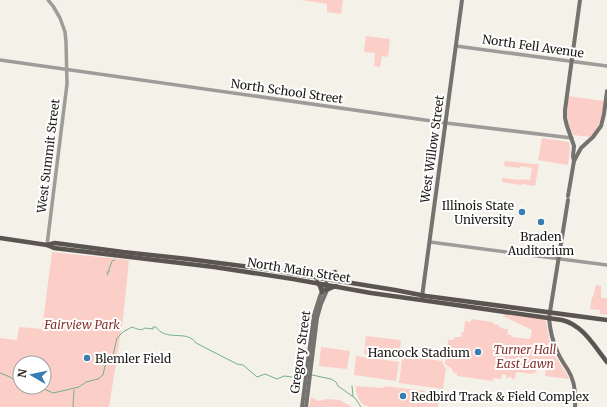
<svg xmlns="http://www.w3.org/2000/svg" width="607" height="407" font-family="Merriweather,serif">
<rect width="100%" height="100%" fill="#f4f1e9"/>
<g fill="#fbcfc8" fill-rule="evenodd">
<path d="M301,0H343L341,14L327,12V4Z"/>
<path d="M366,36L390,39L388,57L382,56L380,67L374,66L375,53L364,52Z"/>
<path d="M568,96L604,101C602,115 600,127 590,137L573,135C566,119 566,112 568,96Z"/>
<path d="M542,138L569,142L570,149L568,165L538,160Z"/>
<path d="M505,161L533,164H539L535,186L522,184L521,185L502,182V178L521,180V179L530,180L532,168L520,166V168L505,166L504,165Z"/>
<path d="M52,252L129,260L123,319L109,407H0V338L17,340L19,327L42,329ZM20,363H44V387H20Z"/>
<path d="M596,285L601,286V298H607V315L600,314V310L590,309L592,297H593Z"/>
<path d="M504,313L543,319L546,321L550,344L555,356L568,376L569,379L545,376L546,368L537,367L536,373L534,372L533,374L516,372L515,379H513V380L511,377L506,378V375L502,374L501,379L493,378V381L457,376V373H454L451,368L445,364L448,340H453L455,337H461L462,332H464L465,321L471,322V319L493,322V324L499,325V327L503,328V329H508L507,334L511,335V337L530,339L532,330L503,316Z"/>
<path d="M366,336L401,340L399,359L364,354Z"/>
<path d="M321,347L350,351L347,369L319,366Z"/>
<path d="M356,356L399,362L396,381L354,375Z"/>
<path d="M404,356L442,361L444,366L446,368L443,389L399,383L402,360H404Z"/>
<path d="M356,386L384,388L385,386L425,391V394L443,397V401H439L438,407H368V406L363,405C359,400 355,393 356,386Z"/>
<path d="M311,397L319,401L327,399L340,400L352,407H309Z"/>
</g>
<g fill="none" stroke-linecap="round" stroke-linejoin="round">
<g stroke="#77af85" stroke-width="1">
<path d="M107,275L108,274L107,272H109V268L110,267L112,261L115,260"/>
<path d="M0,373L10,377L20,383"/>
<path d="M312,375L331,379L336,382L338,386L355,398L361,407"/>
<path d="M352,386L353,396"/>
<path d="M35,387L44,389L53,393L62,391L79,387L86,382L98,379L103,375L105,366L111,360L113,355L117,338L123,332L132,327C137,329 141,331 145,328L153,329V327H156C156,327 160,332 161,332C172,339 188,331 196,343L237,364L243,365L257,377L265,374L277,379L284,376L292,377L305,375"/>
<path d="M73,407L74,390"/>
</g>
<g stroke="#9e9b99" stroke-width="3.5">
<path d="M456,46L607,66"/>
<path d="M0,60L446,123L572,138"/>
<path d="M430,242L607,265"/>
<path d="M47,245L67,84L66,42L65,32L60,18L53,6L48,0"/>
</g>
<g stroke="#76726f" stroke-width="4">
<path d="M574,161L573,156L574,146L567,126L565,118V110L580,0"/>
<path d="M568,196L574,161L581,148L593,137L601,126L604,114L607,91"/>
<path d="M568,200L549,318C550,329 552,340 557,351C560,358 564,364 568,370C575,381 576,394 575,407"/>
<path d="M422,297L462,0"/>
<path d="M302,407L314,315L320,296L326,283"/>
<path d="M306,407L317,318L321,304L328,288"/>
</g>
<g stroke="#5b5552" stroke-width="4.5">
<path d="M0,238L47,245L55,243L123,252L188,259L265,269L395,290L426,296L607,320"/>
<path d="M47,245L54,248L214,267L293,279L371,293L421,300L562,320C583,325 594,346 607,362"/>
<path d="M335,272L340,281"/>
<path d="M322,278L331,273"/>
<path d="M317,282L320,286L322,292"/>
<path d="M326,290L336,286"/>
</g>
</g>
<g fill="#377db2" stroke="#fff" stroke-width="1.5">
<circle cx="522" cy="212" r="4"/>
<circle cx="541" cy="222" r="4"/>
<circle cx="478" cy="352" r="4"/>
<circle cx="87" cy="358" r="4"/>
<circle cx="403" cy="396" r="4"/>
</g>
<g text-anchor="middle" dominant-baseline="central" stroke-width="4" stroke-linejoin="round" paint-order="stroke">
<g font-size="12" fill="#1a1916" stroke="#fff">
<text transform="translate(533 46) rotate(8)">North Fell Avenue</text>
<text transform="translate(287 91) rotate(8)">North School Street</text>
<text transform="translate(432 149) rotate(-82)">West Willow Street</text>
<text transform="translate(48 156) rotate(-83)">West Summit Street</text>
<text transform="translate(299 270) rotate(9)">North Main Street</text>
<text transform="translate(300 352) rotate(-82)">Gregory Street</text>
</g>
<g font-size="12" fill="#1a1916" stroke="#fff" text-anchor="end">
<text x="514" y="205">Illinois State<tspan x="514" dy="14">University</tspan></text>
<text x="541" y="236" text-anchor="middle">Braden<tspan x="541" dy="14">Auditorium</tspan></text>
<text x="470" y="352">Hancock Stadium</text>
<text x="95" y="358" text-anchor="start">Blemler Field</text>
<text x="411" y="396" text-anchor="start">Redbird Track &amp; Field Complex</text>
</g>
<g font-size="12" font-style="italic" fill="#84322b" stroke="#fff">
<text x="82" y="324">Fairview Park</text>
<text x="525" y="349">Turner Hall<tspan x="525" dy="14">East Lawn</tspan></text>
</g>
</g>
<g transform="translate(32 375) rotate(279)"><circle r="19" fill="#ffffff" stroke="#a3a3a2"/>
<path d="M0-3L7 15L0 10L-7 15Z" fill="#377db2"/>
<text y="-6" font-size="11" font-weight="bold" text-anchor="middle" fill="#1a1916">N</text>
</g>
</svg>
